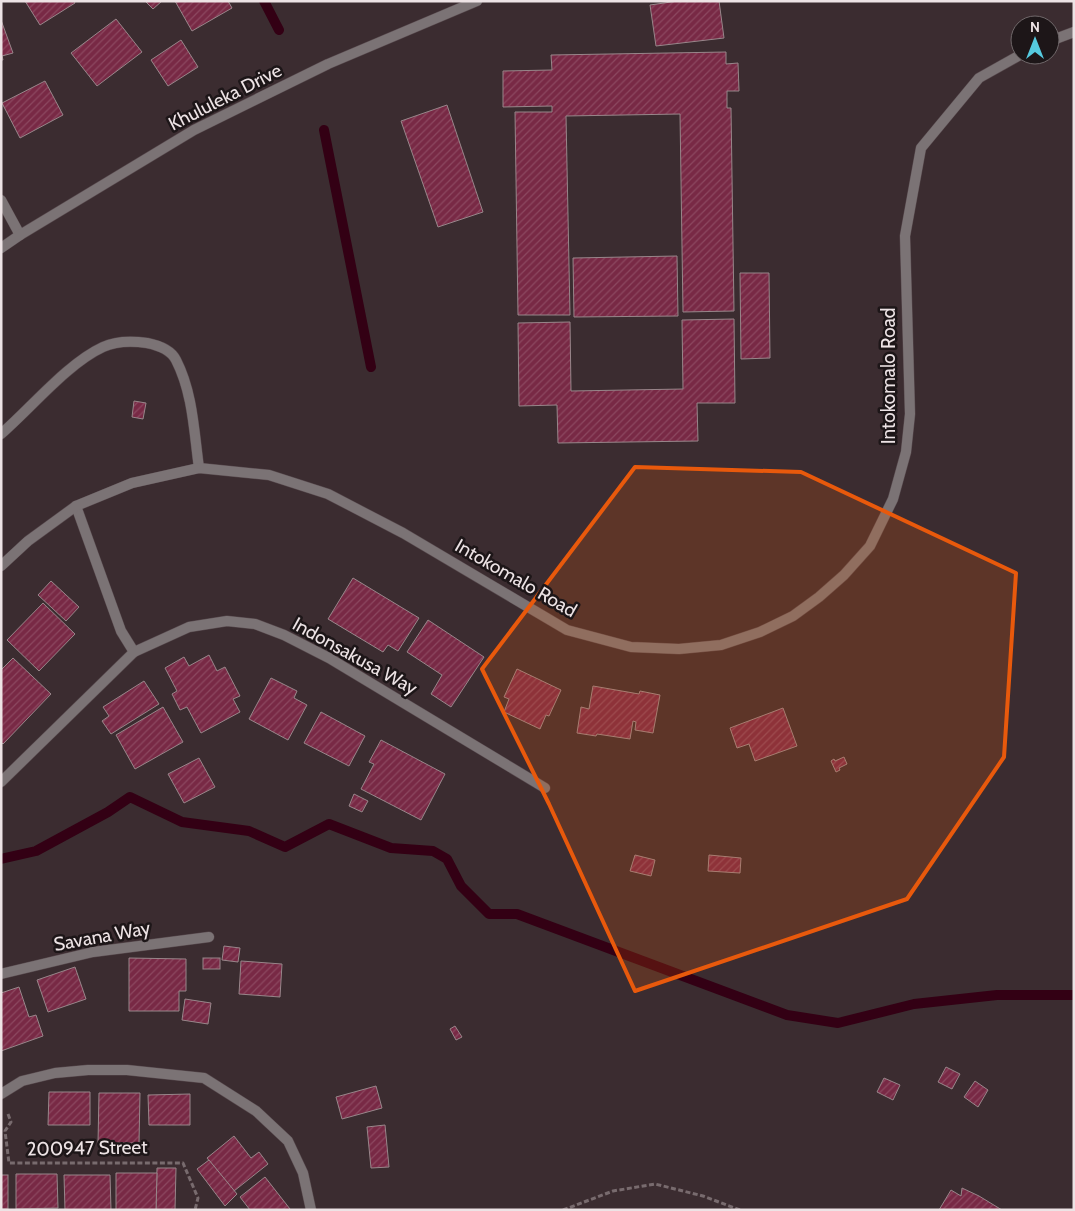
<svg xmlns="http://www.w3.org/2000/svg" width="1075" height="1211" font-family="Cabin,sans-serif">
<defs>
<pattern id="building-hatch" width="6" height="6" patternUnits="userSpaceOnUse" patternTransform="scale(1.25)"><rect width="6" height="6" fill="#782945"/><path d="M-1 1l2-2M0 6l6-6M5 7l2-2" fill="none" stroke="#8c4860"/></pattern>
</defs>
<rect width="100%" height="100%" fill="#3b2c30"/>
<g fill="none" stroke-linecap="round" stroke-linejoin="round">
<g stroke="#330014" stroke-width="10">
<path d="M264,1L279,30"/>
<path d="M324,130L371,367"/>
<path d="M1,859L36,851L108,812L130,797L182,822L249,831L285,847L329,824L391,848L433,851L447,859L461,886L489,914H517L787,1015L838,1023L914,1004L997,995H1074"/>
</g>
</g>
<g fill="url(#building-hatch)" stroke="#98868a">
<path d="M25,1H74L75,3L40,25Z"/>
<path d="M145,1H162L153,9Z"/>
<path d="M175,1H228L232,8L192,31Z"/>
<path d="M678,1H719L724,38L656,46L650,5Z"/>
<path d="M116,19L142,52L97,86L71,53Z"/>
<path d="M1,20L13,53L2,56L3,60H1Z"/>
<path d="M181,40L198,67L168,86L151,60Z"/>
<path d="M726,52V64L738,63L739,91H727V108H731L734,311L683,312L680,114L566,116L570,315H518L515,112H552V106L503,107V71L552,70L551,55Z"/>
<path d="M45,81L63,115L20,138L2,103Z"/>
<path d="M447,105L483,212L438,227L401,121Z"/>
<path d="M677,256L678,316L574,317L573,258Z"/>
<path d="M740,273H769L770,358L741,359Z"/>
<path d="M734,319L735,403H697L698,441L558,443L557,405L519,406L518,323L570,322L571,391L683,389L682,320Z"/>
<path d="M134,401L146,403L143,419L132,417Z"/>
<path d="M353,578L419,618L398,651L388,645L383,652L328,619Z"/>
<path d="M51,581L79,607L66,621L38,595Z"/>
<path d="M43,603L75,634L39,671L7,640Z"/>
<path d="M428,620L484,657L451,707L431,694L442,675L407,652Z"/>
<path d="M209,655L217,671L225,667L240,696L233,699L240,712L201,733L187,707L180,710L172,694L177,691L165,668L184,657L189,666Z"/>
<path d="M13,658L51,694L3,744L1,742V670Z"/>
<path d="M517,669L561,690L549,716L546,715L540,729L504,712L509,699L504,697Z"/>
<path d="M271,678L297,691L294,698L307,705L288,740L249,719Z"/>
<path d="M144,681L159,704L111,734L102,721L109,716L103,707Z"/>
<path d="M593,686L639,694L640,691L660,695L653,733L635,730L636,722L633,721L630,739L597,734L596,736L577,733L581,707L589,709Z"/>
<path d="M163,707L183,742L135,769L116,735Z"/>
<path d="M783,708L797,746L755,761L749,744L737,748L730,728Z"/>
<path d="M321,712L365,736L349,766L304,743Z"/>
<path d="M381,740L445,774L421,820L361,789L374,764L369,762Z"/>
<path d="M844,757L847,764L839,768L840,770L836,772L831,761L834,759L835,761Z"/>
<path d="M199,758L215,787L184,803L168,774Z"/>
<path d="M354,794L368,801L362,812L349,806Z"/>
<path d="M635,855L655,860L651,876L630,871Z"/>
<path d="M709,855L741,858L740,873L708,871Z"/>
<path d="M224,946L240,948L238,962L222,960Z"/>
<path d="M129,958L186,959V991H179V1011H129Z"/>
<rect x="203" y="958" width="17" height="11"/>
<path d="M241,961L282,964L280,997L239,994Z"/>
<path d="M75,967L86,999L48,1012L37,980Z"/>
<path d="M19,987L29,1017L36,1015L43,1036L1,1051V993Z"/>
<path d="M185,999L211,1003L208,1024L182,1020Z"/>
<path d="M455,1026L462,1037L456,1040L450,1029Z"/>
<path d="M946,1067L960,1074L952,1089L938,1082Z"/>
<path d="M884,1078L900,1085L893,1100L877,1092Z"/>
<path d="M975,1081L988,1090L978,1107L964,1097Z"/>
<path d="M376,1086L382,1108L342,1119L336,1097Z"/>
<path d="M49,1092H90V1125H48Z"/>
<path d="M99,1093H140L139,1143H98Z"/>
<path d="M190,1094V1125H149L148,1095Z"/>
<path d="M385,1125L389,1167L371,1168L367,1127Z"/>
<path d="M234,1136L251,1158L259,1152L268,1164L234,1191L207,1158Z"/>
<path d="M209,1160L237,1194L225,1206L197,1169Z"/>
<path d="M157,1168H176L175,1210H156Z"/>
<path d="M116,1173H157L156,1210H116Z"/>
<path d="M16,1174H57L58,1208L16,1209Z"/>
<rect x="1" y="1175" width="7" height="34"/>
<path d="M64,1175H110L111,1210H65Z"/>
<path d="M265,1177L290,1209V1210H250L240,1197Z"/>
<path d="M962,1188L979,1196L1002,1210H939L951,1190L961,1196Z"/>
</g>
<g fill="none" stroke-linecap="round" stroke-linejoin="round">
<g stroke="#57494d" stroke-width="11">
<g id="minor">
<path d="M1050,41L1074,32"/>
<path d="M1,200L20,235"/>
<path d="M1,434C31,408 68,363 103,347C116,341 133,341 147,343C157,345 171,350 176,360C193,393 194,432 199,468"/>
<path d="M76,506L121,631L134,652"/>
<path d="M1,566L28,541L76,506L132,483L199,468L269,475L328,494L403,533L567,630L631,647L679,649L721,645L760,632L793,616L819,597L844,575L870,546L893,499L906,452L910,414L905,236L921,148L979,78L1020,55"/>
<path d="M1,782L134,652L189,627L227,621L255,624L284,635L329,658L545,788"/>
<path d="M1,974L93,952L209,937"/>
<path d="M1,1094L22,1081L55,1073L88,1070H127L204,1078L256,1111L288,1141L303,1173L311,1210"/>
</g>
</g>
<g stroke="#57494d" stroke-width="11">
<path id="tertiary" d="M1,248L20,235L194,130L328,64L477,1"/>
</g>
<g stroke="#786b6e" stroke-width="3" stroke-dasharray="5 2.5" stroke-linecap="butt">
<path d="M8,1114L11,1122L5,1131L9,1163H183L198,1198L195,1210"/>
<path d="M563,1210L613,1191L655,1184L703,1196L740,1210"/>
</g>
<use href="#minor" stroke="#7b7375" stroke-width="10"/>
<use href="#tertiary" stroke="#7b7375" stroke-width="10"/>
</g>
<path fill="#e8590c" fill-opacity="0.2" stroke="#e8590c" stroke-width="4" stroke-linejoin="round" d="M635,467L801,472L1016,573L1004,757L907,899L635,991L549,804L482,669Z"/>
<g text-anchor="middle" dominant-baseline="central" stroke-width="5" stroke-linejoin="round" paint-order="stroke">
<g font-size="19" fill="#ede3e5" stroke="#1d1618">
<text transform="translate(225 97) rotate(-27)">Khululeka Drive</text>
<text transform="translate(888 376) rotate(-90)">Intokomalo Road</text>
<text transform="translate(516 578) rotate(30)">Intokomalo Road</text>
<text transform="translate(355 656) rotate(29)">Indonsakusa Way</text>
<text transform="translate(102 936) rotate(-10)">Savana Way</text>
<text transform="translate(87 1148) rotate(-1)">200947 Street</text>
</g>
</g>
<rect width="1075" height="1211" fill="none" stroke="#ede3e5" stroke-width="5"/>
<g transform="translate(1035 40)"><circle r="24" fill="#1d1618" stroke="#70686a"/>
<path d="M0-4L9 19L0 12L-9 19Z" fill="#55cadf"/>
<text y="-8" font-size="14" font-weight="bold" text-anchor="middle" fill="#ede3e5">N</text>
</g>
</svg>
